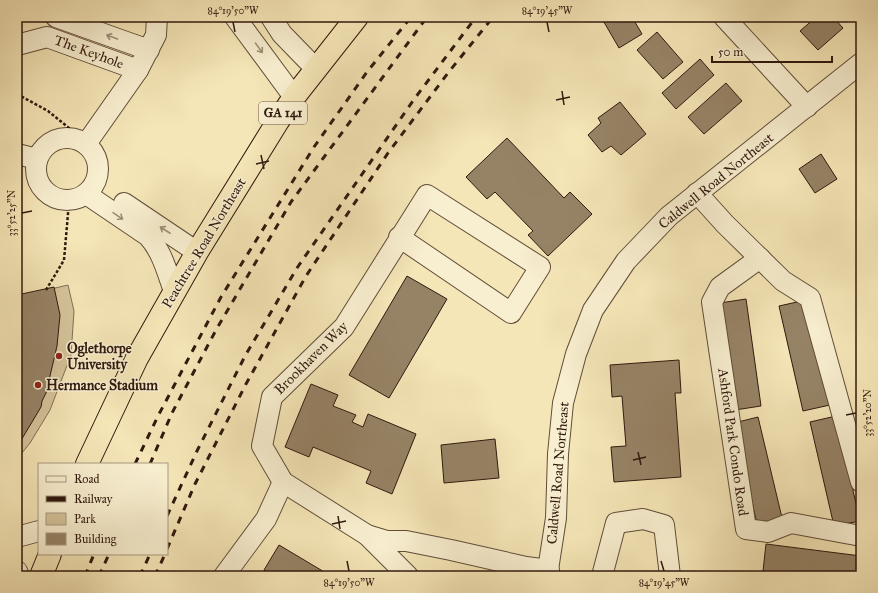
<svg xmlns="http://www.w3.org/2000/svg" width="878" height="593" font-family="'IM FELL Great Primer',serif">
<rect width="100%" height="100%" fill="#f5e6b7"/>
<filter id="stains"><feTurbulence type="fractalNoise" baseFrequency=".005" numOctaves="4"/><feColorMatrix values="0 0 0 0 .2 0 0 0 0 .09 0 0 0 0 .02 0 0 0 .5 -.17"/></filter>
<radialGradient id="worn" r=".72"><stop offset=".6" stop-color="#630" stop-opacity="0"/><stop offset="1" stop-color="#630" stop-opacity=".3"/></radialGradient>
<path fill="#d4c39a" stroke="#826e54" d="M68,285L74,311L71,355L50,410L30,443L17,459V297Z"/>
<g fill="#968366" stroke="#30180e">
<path d="M601,17H632L642,34L619,48Z"/>
<path d="M816,17H833L843,28L818,50L800,31Z"/>
<path d="M657,32L683,62L663,79L637,50Z"/>
<path d="M700,59L714,75L676,109L662,93Z"/>
<path d="M726,83L742,101L704,134L688,117Z"/>
<path d="M620,102L646,134L621,155L611,146L602,152L588,135L601,123L598,118Z"/>
<path d="M507,138L564,198L570,192L592,214L548,256L528,235L533,231L495,192L487,199L466,177Z"/>
<path d="M821,154L837,179L815,193L799,169Z"/>
<path d="M407,276L447,299L389,398L349,375Z"/>
<path d="M54,287L60,315L57,346L46,393L42,401L41,407L17,447V295Z"/>
<path d="M746,299L761,406L735,410L720,303Z"/>
<path d="M806,300L830,405L803,411L779,306Z"/>
<path d="M679,360L681,393H675L681,477L614,482L611,447L626,446L622,396L612,397L610,365Z"/>
<path d="M311,384L338,395L333,406L356,415L352,422L363,427L368,414L416,434L392,494L366,483L371,471L313,447L309,457L285,447Z"/>
<path d="M836,416L860,521L834,526L810,422Z"/>
<path d="M758,417L783,522L758,528L734,423Z"/>
<path d="M495,439L499,478L444,483L441,445Z"/>
<path d="M766,544L861,556L860,576H803L763,571Z"/>
<path d="M279,545L331,576H268L270,573L264,570Z"/>
</g>
<g fill="none" stroke-linecap="round" stroke-linejoin="round">
<g stroke="#614c38" stroke-width="22">
<g id="minor">
<path d="M56,17L149,50"/>
<path d="M235,17L294,97"/>
<path d="M271,17L282,34L316,69"/>
<path d="M724,17L807,107"/>
<path d="M17,45L47,37L138,70"/>
<circle cx="67" cy="169" r="31"/>
<path d="M86,144L138,70L156,35L157,17"/>
<path d="M17,154L37,159"/>
<path d="M697,193L725,224L783,281L810,298L861,482"/>
<path d="M86,194L148,236C162,251 167,272 174,291"/>
<path d="M124,203L197,252"/>
<path d="M399,237L511,313L540,267L427,195L344,327L272,397L262,446L283,482L367,535L408,576"/>
<path d="M760,258L720,287L712,302L746,529L768,532L791,523L861,536"/>
<path d="M367,535L387,541H406L451,550L526,567L549,570"/>
<path d="M17,537L39,531"/>
<path d="M17,571L19,576"/>
<path d="M224,576L266,519L283,482"/>
<path d="M547,576L556,518L558,454L563,403L576,354L593,310L626,261L669,216L861,63"/>
<path d="M602,576L616,523L643,519L664,525L670,576"/>
</g>
</g>
<g stroke="#30180e" stroke-width="24">
<g id="highway">
<path d="M87,464L137,358L197,252L278,121L294,97L357,17"/>
<path d="M41,576L50,554"/>
</g>
</g>
<g stroke="#30180e" stroke-width="2.5" stroke-dasharray="3 2" stroke-linecap="butt">
<path d="M17,94L48,111L74,132"/>
<path d="M46,290L64,260L69,202"/>
</g>
<use href="#minor" stroke="#f8efd0" stroke-width="20"/>
<use href="#highway" stroke="#f5e6b7" stroke-width="22"/>
<g stroke="#30180e" stroke-width="3" stroke-dasharray="7 7" stroke-linecap="butt">
<path d="M135,464L158,416L221,297L314,147L367,72L411,17"/>
<path d="M150,464L172,413L216,330L291,202L427,17"/>
<path d="M167,516L197,451L245,356L297,268L415,98L476,17"/>
<path d="M167,549L195,484L246,384L306,276L388,153L448,73L493,17"/>
<path d="M85,576L94,554"/>
<path d="M99,576L109,554"/>
<path d="M140,576L150,554"/>
<path d="M155,576L165,554"/>
</g>
</g>
<defs><path id="oneway-shaft" d="M-6 0H5M1.5-3L5.5 0L1.5 3" fill="none" stroke-width="1.6" stroke-linecap="round" stroke-linejoin="round"/></defs>
<g stroke="#9e8e79">
<use href="#oneway-shaft" transform="translate(112 37) rotate(-160)"/>
<use href="#oneway-shaft" transform="translate(259 48) rotate(54)"/>
<use href="#oneway-shaft" transform="translate(118 216) rotate(34)"/>
<use href="#oneway-shaft" transform="translate(165 230) rotate(-147)"/>
</g>
<path fill="none" stroke="#30180e" stroke-width="1.5" d="M233,22L235,32M547,22L549,32M562,91L564,105M556,100L570,97M261,155L264,169M256,164L269,161M22,213L32,211M846,415L856,413M638,452L641,465M633,460L646,457M338,516L340,529M332,524L346,521M347,561L349,571M661,561L664,571"/>
<g fill="#8f2418" stroke="#f8efd0" stroke-width="1.5">
<circle cx="59" cy="356" r="4"/>
<circle cx="38" cy="385" r="4"/>
</g>
<g text-anchor="middle" dominant-baseline="central" stroke-width="3" stroke-linejoin="round" paint-order="stroke">
<rect fill="#f8efd0" stroke="#6c5848" stroke-width="1" x="259" y="102" width="48" height="22" rx="3"/>
<g font-size="13" font-weight="bold" fill="#30180e">
<text x="283" y="113">GA 141</text>
</g>
<g font-size="14" fill="#30180e" stroke="#f8efd0">
<text transform="translate(89 52) rotate(20)">The Keyhole</text>
<text transform="translate(716 181) rotate(-39)">Caldwell Road Northeast</text>
<text transform="translate(204 243) rotate(-59)">Peachtree Road Northeast</text>
<text transform="translate(311 358) rotate(-45)">Brookhaven Way</text>
<text transform="translate(733 442) rotate(82)">Ashford Park Condo Road</text>
<text transform="translate(558 473) rotate(-85)">Caldwell Road Northeast</text>
</g>
<g font-size="14" font-weight="bold" fill="#30180e" stroke="#f8efd0" text-anchor="start">
<text x="67" y="348">Oglethorpe<tspan x="67" dy="16">University</tspan></text>
<text x="46" y="385">Hermance Stadium</text>
</g>
</g>
<rect width="878" height="593" fill="none" stroke="#f5e6b7" stroke-width="44"/>
<rect x="38" y="463" width="130" height="92" fill="#f8efd0" stroke="#a89982"/>
<rect x="46" y="476" width="20" height="6" fill="#f8efd0" stroke="#a89982"/>
<text x="74" y="483" font-size="12" fill="#30180e">Road</text>
<rect x="46" y="496" width="20" height="6" fill="#30180e" stroke="#a89982"/>
<text x="74" y="503" font-size="12" fill="#30180e">Railway</text>
<rect x="46" y="513" width="20" height="12" fill="#d4c39a" stroke="#a89982"/>
<text x="74" y="523" font-size="12" fill="#30180e">Park</text>
<rect x="46" y="533" width="20" height="12" fill="#968366" stroke="#a89982"/>
<text x="74" y="543" font-size="12" fill="#30180e">Building</text>
<path d="M712 56v6h120v-6" fill="none" stroke="#30180e" stroke-width="2"/>
<text x="718" y="56" font-size="12" fill="#30180e" stroke="#f8efd0" stroke-width="3" paint-order="stroke">50 m</text>
<rect x="22" y="22" width="834" height="549" fill="none" stroke="#30180e" stroke-width="1.5"/>
<g font-size="10" text-anchor="middle" fill="#30180e">
<text x="233" y="14">84°19'50"W</text>
<text x="547" y="14">84°19'45"W</text>
<text transform="translate(11 213) rotate(-90)" y="4">33°52'25"N</text>
<text transform="translate(867 413) rotate(-90)" y="4">33°52'20"N</text>
<text x="349" y="586">84°19'50"W</text>
<text x="664" y="586">84°19'45"W</text>
</g>
<rect width="100%" height="100%" filter="url(#stains)"/>
<rect width="100%" height="100%" fill="url(#worn)"/>
</svg>
